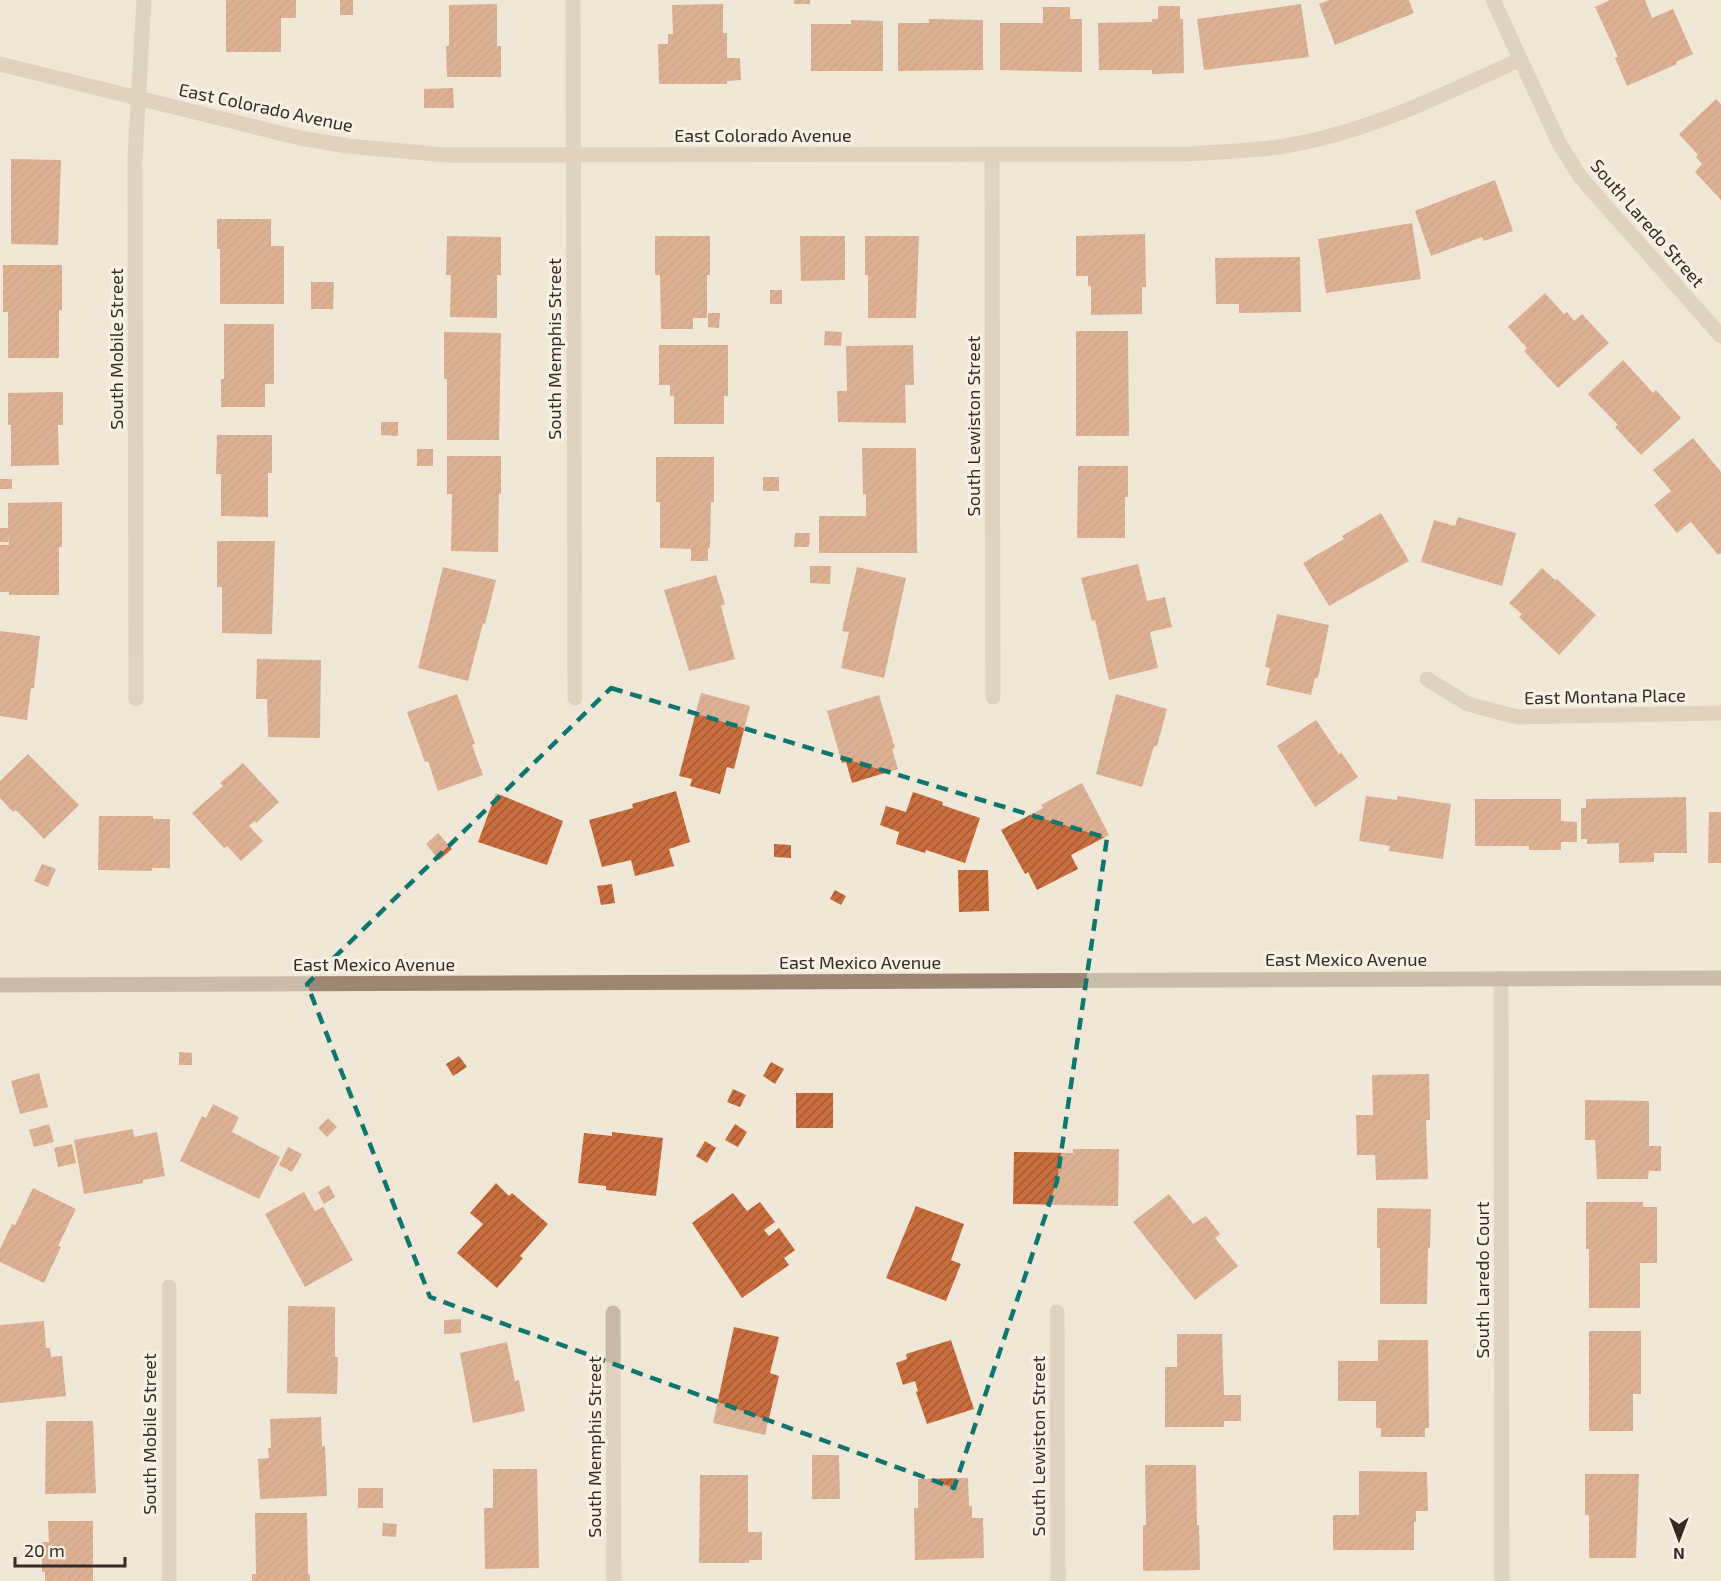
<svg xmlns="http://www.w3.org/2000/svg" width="1721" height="1581" font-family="'Exo 2',sans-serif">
<defs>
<pattern id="building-hatch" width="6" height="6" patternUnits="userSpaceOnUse" patternTransform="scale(1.5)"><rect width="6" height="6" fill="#c86d3e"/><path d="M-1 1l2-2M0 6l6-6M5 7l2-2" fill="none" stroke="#a35a34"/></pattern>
</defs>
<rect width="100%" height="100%" fill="#f1e7d7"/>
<g fill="url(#building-hatch)">
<path d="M226,0H296V18H281V52H226Z"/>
<rect x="340" y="0" width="13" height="15"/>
<rect x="794" y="0" width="16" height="4"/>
<path d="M1329,0H1409L1414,13L1335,45L1319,4Z"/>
<path d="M1610,0H1645L1652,18L1673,9L1693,54L1676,62L1677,64L1627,86L1615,58L1618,57L1595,7Z"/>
<path d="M497,4V46H501V77H447L446,46H449V5Z"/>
<path d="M723,4V33H727V58H740L741,80L727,81V84H659L658,44H668V34H673L672,5Z"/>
<path d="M1301,4L1309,57L1204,70L1197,19Z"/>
<path d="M1158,6H1180V19H1183L1184,73L1152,74V70H1099L1098,23L1152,22V19H1158Z"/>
<path d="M1043,7H1070V19H1082V72L1000,70V23H1043Z"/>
<path d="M929,19L983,20V70L898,71V23H929Z"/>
<path d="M851,20L883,21V71H811V24H851Z"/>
<path d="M453,88L454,108H424V89Z"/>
<path d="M1716,99L1721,104V200L1695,172L1702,164L1696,157L1698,155L1679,134Z"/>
<path d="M11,159L61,160L58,245L11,244Z"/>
<path d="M1495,180L1513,231L1484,241L1482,237L1431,256L1415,211Z"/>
<path d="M217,219H271V246H284V304H220V249H217Z"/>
<path d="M1412,223L1421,279L1326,293L1318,239Z"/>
<path d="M1145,234L1146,287H1142V314L1091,315V286H1088V276H1076V236Z"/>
<path d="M447,236L501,237V275H497V318L450,317L451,275H446Z"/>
<path d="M655,236H710V275H707V318H693V329H661L660,275H655Z"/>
<path d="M800,236H845V280L801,281Z"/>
<path d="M865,236H919L916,318H868V275H865Z"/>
<path d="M1300,257L1301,312L1239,313V304H1216L1215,258Z"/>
<path d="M3,265H62V310H59V358H8V312H3Z"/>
<path d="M311,282H334L333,309H311Z"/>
<rect x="770" y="290" width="12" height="14"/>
<path d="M1545,293L1564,314L1567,312L1574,321L1582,314L1609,343L1558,388L1524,351L1527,348L1508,327Z"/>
<path d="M708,313H720L719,328L708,327Z"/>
<path d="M224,324H274V384H265V407H221V379H224Z"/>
<path d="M825,331L842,332L841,346L824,345Z"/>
<path d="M1076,331H1128L1129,436H1076Z"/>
<path d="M444,332L501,333L499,440H447V379H444Z"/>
<path d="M659,345H728V396H724V424H674V396H670V385H659Z"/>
<path d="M913,345L914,385H905L906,423L838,422L837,391H847L846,346Z"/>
<path d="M1623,360L1653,393L1656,390L1681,418L1641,455L1615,427L1618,425L1588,394Z"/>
<path d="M63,392V425H58L59,465L11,466V425H8V393Z"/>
<path d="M381,422H398V436L381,435Z"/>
<path d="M217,435H272V473H268V517L221,516V474H216Z"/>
<path d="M1693,438L1721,472V553L1718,555L1691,522L1677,533L1654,505L1671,491L1653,470Z"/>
<path d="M862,448H916L917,553H819V516H866V494H863Z"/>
<rect x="417" y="449" width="16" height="17"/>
<path d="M447,456H501V494H499L498,552L451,551L452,494H447Z"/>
<path d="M656,457H714V502H711L710,548H708V561H691V549L660,548V502H656Z"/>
<path d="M1078,466H1128V497H1125V538H1077Z"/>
<rect x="763" y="477" width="16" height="14"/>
<rect x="0" y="479" width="12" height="10"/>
<path d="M62,502V547H59V595H9V592H0V545H9L8,535V542H0V528H8V503Z"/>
<path d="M1381,513L1409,561L1329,606L1303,563L1344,539L1342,536Z"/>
<path d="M1458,517L1516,533L1502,586L1421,562L1434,520L1455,526Z"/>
<path d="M795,533H810L809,547H794Z"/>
<path d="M217,541H275L272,634L222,633V587H217Z"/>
<path d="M1138,564L1147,601L1165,597L1172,627L1150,632L1158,668L1109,680L1095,620L1092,621L1081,578Z"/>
<path d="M810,566H831L830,584L810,583Z"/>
<path d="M443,567L496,580L485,624L483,623L468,681L418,668Z"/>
<path d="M857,567L906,578L884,678L841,668L849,632L842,631Z"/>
<path d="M1542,568L1555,580L1557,579L1596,615L1559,655L1519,617L1522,614L1509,603Z"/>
<path d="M716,575L725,604L721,606L735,659L689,671L664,590Z"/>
<path d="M1277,614L1329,625L1318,678H1315L1311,695L1266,685L1270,668L1265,667Z"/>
<path d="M0,631L40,636L34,688H31L27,720L0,716Z"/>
<path d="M257,659L321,660L320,738L268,737L267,699H256Z"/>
<path d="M701,693L750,706L734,769L727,767L720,794L690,786L692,779L679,776Z"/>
<path d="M457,694L475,744L472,745L483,775L438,791L428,761L425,762L407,712Z"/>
<path d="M1116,694L1167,709L1157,746H1154L1142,787L1096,774Z"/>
<path d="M879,695L895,748L892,749L898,769L852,783L846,762L842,763L827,711Z"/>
<path d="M1316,720L1339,754L1341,752L1358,777L1315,807L1277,746Z"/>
<path d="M28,754L79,805L44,839L16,810L13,812L0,798V781Z"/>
<path d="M243,763L279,802L256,823L255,821L249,826L263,841L241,861L227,846L224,848L192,813L223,786L220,783Z"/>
<path d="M1082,783L1109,835L1071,855L1078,869L1037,890L1028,872L1025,874L1001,830L1043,808L1041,805Z"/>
<path d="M676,791L690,842L669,849L674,866L635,876L631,860L602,867L589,820L633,808L632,804Z"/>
<path d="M913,792L943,802L942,805L980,818L965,863L926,850L925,853L896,844L899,832L880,825L886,806L906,812Z"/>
<path d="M496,793L563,821L547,865L478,842Z"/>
<path d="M1366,796L1397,800L1398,796L1451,804L1443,859L1389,851L1390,846L1359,841Z"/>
<path d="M1686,797L1687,853H1654V862L1619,863V843L1587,844V839H1581V808H1586V799Z"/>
<path d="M1475,799H1561V821L1577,822V842H1561V850H1529V846H1475Z"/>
<path d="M1709,812H1721V863H1708Z"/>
<path d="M99,816H153V819H170V868H152V871L98,870Z"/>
<path d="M438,833L452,849L439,860L426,844Z"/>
<path d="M774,844L791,845V858L774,857Z"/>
<path d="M42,864L56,869L48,887L34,881Z"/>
<path d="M958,870H988L989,911L959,912Z"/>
<path d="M612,884L615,903L601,905L597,886Z"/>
<path d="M835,890L846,896L841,905L830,899Z"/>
<path d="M179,1052L192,1053V1065H179Z"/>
<path d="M459,1056L467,1067L453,1076L446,1064Z"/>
<path d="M771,1062L784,1069L775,1084L763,1076Z"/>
<path d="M39,1073L48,1107L20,1114L11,1081Z"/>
<path d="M1429,1074L1430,1120H1426L1428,1179L1376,1180L1375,1155H1357L1356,1115H1373L1372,1075Z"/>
<path d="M733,1089L746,1095L740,1107L727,1102Z"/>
<rect x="796" y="1093" width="37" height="35"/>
<path d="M1585,1100L1649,1101V1146H1661V1171H1649L1648,1179H1597L1595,1140H1585Z"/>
<path d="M213,1104L239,1117L232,1132L280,1157L259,1199L180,1161L202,1116L206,1118Z"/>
<path d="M328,1118L337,1127L327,1137L318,1128Z"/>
<path d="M49,1124L54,1142L34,1147L29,1130Z"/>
<path d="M735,1124L747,1132L738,1147L725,1140Z"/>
<path d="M133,1129L134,1137L157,1132L165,1176L143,1180V1183L84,1194L74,1140Z"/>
<path d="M612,1132L663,1138L656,1196L606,1190V1186L578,1183L584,1133L612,1136Z"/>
<path d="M705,1141L716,1148L707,1163L696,1156Z"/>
<path d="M72,1144L76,1163L58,1167L54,1148Z"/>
<path d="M288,1147L302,1154L292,1172L279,1165Z"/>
<path d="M1073,1149H1119L1118,1206L1013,1204L1014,1152L1073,1153Z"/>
<path d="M496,1183L509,1196L512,1193L548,1224L520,1256L523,1258L497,1288L457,1253L483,1224L470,1213Z"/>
<path d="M329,1185L335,1197L324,1204L318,1192Z"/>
<path d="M33,1188L76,1209L58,1246L61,1247L44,1283L0,1262V1249L12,1224L15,1225Z"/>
<path d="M304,1192L315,1211L323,1207L353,1260L305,1287L265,1214Z"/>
<path d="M733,1193L747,1211L760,1202L775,1222L764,1230L769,1236L779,1228L795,1250L784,1258L789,1265L742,1298L692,1223Z"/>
<path d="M1169,1194L1193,1224L1206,1216L1220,1234L1215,1238L1238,1266L1195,1300L1133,1222Z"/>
<path d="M1586,1202H1643V1207H1657V1263H1640V1308H1589V1249H1586Z"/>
<path d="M916,1206L964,1224L951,1260L961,1264L946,1301L886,1278Z"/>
<path d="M1377,1208L1431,1209L1430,1248H1428L1427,1304H1380V1248H1377Z"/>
<path d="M288,1306L335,1307V1357H338L337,1394L287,1393Z"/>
<path d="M461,1319V1333L444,1334V1320Z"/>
<path d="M44,1321L46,1348H50L51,1357L62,1356L66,1396L0,1403V1325Z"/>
<path d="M734,1327L779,1337L770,1373L779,1376L765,1435L713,1423Z"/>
<path d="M1589,1331H1641V1394H1633V1431H1589Z"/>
<path d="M1177,1334H1222L1224,1395H1241V1421H1224V1427H1165V1367H1177Z"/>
<path d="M951,1340L974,1409L927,1424L916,1392L918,1391L915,1381L903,1385L896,1363L907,1359L906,1354Z"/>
<path d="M1378,1340H1428L1429,1428H1425V1437H1381V1428H1376V1401H1338V1361H1378Z"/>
<path d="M507,1342L515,1381L519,1380L525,1411L473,1423L460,1353Z"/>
<path d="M321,1417L322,1446H325L327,1496L260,1499L258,1459L269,1458L268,1448H271L270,1419Z"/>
<path d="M46,1421H93L96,1493L45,1494Z"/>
<path d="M812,1455H839L840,1499H812Z"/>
<path d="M1145,1465H1196L1197,1525H1199L1200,1570L1143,1571V1525H1146Z"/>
<path d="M493,1469H537L539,1568L485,1569L484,1508H493Z"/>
<path d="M1359,1471L1427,1472L1428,1511H1416V1522H1414V1550H1333V1515H1359Z"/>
<path d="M1585,1474H1639L1636,1558H1589V1515H1585Z"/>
<path d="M700,1475H748V1532H762V1560H749V1563H699Z"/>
<path d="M968,1478L969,1506H972V1518H983L984,1558L915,1560L914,1508H918V1479Z"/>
<rect x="358" y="1488" width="25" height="20"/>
<path d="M255,1513H307L308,1574H310V1581H252V1574H256Z"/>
<path d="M48,1521H93V1581H45V1572H42V1542H49Z"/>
<path d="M383,1523L397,1524L396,1537L382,1536Z"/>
</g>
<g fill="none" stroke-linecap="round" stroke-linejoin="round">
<g stroke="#c9b8a3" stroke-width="15">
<path d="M573,0L575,698"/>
<path d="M1493,0L1559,143L1581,178L1721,336"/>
<path d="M0,64L300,138L348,146L446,155L1187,154C1217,152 1248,151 1278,147C1363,135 1442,95 1519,60"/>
<path d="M992,154L993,697"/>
<path d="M1427,679L1468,704L1517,717L1721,713"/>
<path d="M136,699L135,158L144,0"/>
<path d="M1501,978L1502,1581"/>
<path d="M169,1287V1581"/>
<path d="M1057,1312L1058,1581"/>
<path d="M613,1313L614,1581"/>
</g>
<path stroke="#9c8774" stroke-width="15" d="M0,985L1721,978"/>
</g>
<path d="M0 0H1721V1581H0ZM611,688L1107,838L1057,1181L954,1488L430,1297L307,984Z" fill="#f1e7d7" fill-opacity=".55" fill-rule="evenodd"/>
<path fill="none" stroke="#0f766e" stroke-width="4.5" stroke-dasharray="12 8" stroke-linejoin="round" d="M611,688L1107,838L1057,1181L954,1488L430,1297L307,984Z"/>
<g text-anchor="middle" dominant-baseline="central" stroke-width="6" stroke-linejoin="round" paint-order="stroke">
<g font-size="18" fill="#342b25" stroke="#f9f1e3">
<text transform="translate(266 107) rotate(12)">East Colorado Avenue</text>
<text x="763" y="135">East Colorado Avenue</text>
<text transform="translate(1648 223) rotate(49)">South Laredo Street</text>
<text transform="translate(116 349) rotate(-90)">South Mobile Street</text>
<text transform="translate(554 349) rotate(-90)">South Memphis Street</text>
<text transform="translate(973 426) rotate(-90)">South Lewiston Street</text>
<text transform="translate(1605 696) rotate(-1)">East Montana Place</text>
<text x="1346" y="959">East Mexico Avenue</text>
<text x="860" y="962">East Mexico Avenue</text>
<text x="374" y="964">East Mexico Avenue</text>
<text transform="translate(1482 1280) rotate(-90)">South Laredo Court</text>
<text transform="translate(149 1434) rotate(-90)">South Mobile Street</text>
<text transform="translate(1038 1446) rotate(-90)">South Lewiston Street</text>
<text transform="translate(594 1447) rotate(-90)">South Memphis Street</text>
</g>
</g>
<g transform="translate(1679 1539) rotate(180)" stroke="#f9f1e3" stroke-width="4.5" paint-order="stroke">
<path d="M0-4.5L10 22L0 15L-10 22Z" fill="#342b25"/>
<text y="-9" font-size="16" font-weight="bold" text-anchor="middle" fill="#342b25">N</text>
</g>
<path d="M15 1557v9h110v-9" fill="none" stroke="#342b25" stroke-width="3"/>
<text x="24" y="1557" font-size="18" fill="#342b25" stroke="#f9f1e3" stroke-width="4.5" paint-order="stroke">20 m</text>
</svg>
